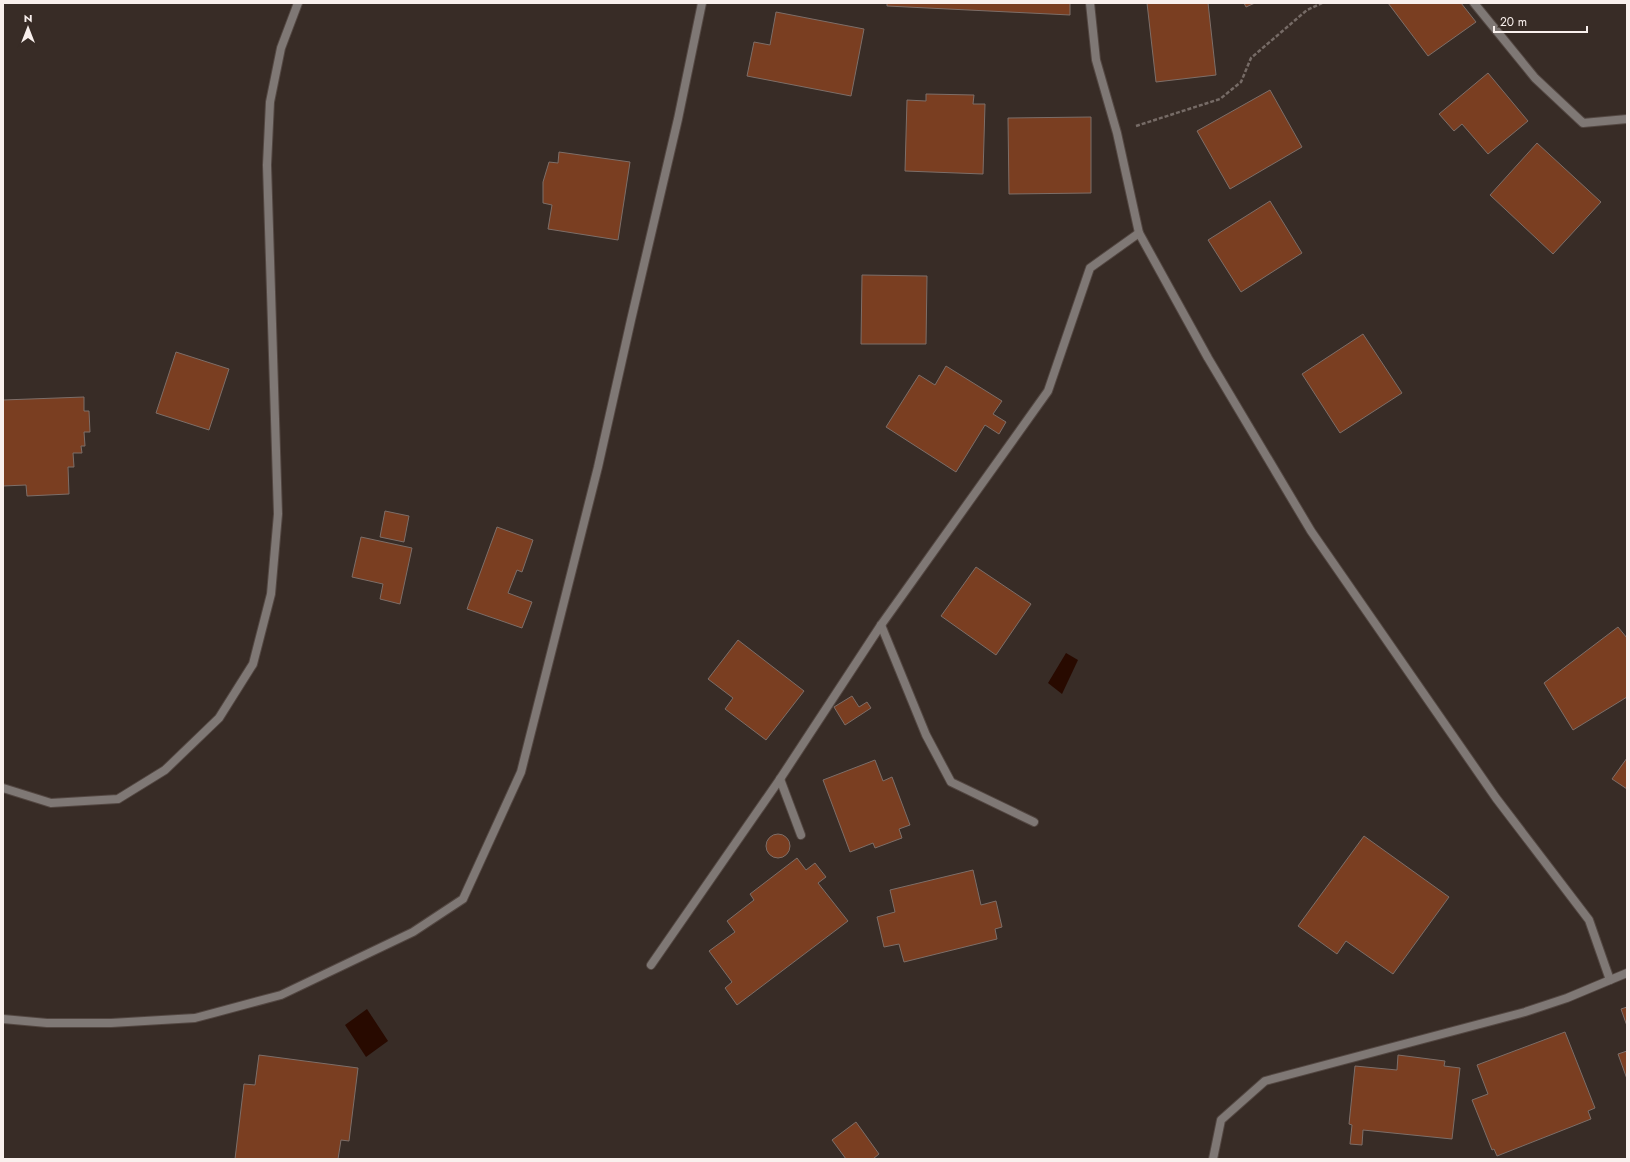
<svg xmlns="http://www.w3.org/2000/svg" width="1630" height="1162" font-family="Jost,sans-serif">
<rect width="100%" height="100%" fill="#382c26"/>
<g fill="#280a00">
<path d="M1066,653L1078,660L1062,694L1048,683Z"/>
<path d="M367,1009L388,1041L366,1057L345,1025Z"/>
</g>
<g fill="#7a3e21" stroke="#7d6e68">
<path d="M887,3H1070V15L887,6Z"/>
<path d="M1147,3H1208L1216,75L1156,82Z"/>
<path d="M1244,3H1255L1246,7Z"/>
<path d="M1388,3H1461L1476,22L1428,56Z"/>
<path d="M776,12L864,29L851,96L747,76L754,42L770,45Z"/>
<path d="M1488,73L1528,121L1488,154L1462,124L1454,131L1439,114Z"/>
<path d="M1270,90L1302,147L1230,189L1197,131Z"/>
<path d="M926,94L974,95L973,104H985L983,174L905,171L907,100L926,101Z"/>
<path d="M1091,117V193L1009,194L1008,118Z"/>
<path d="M1537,143L1601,202L1553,254L1490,195Z"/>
<path d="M559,152L630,162L618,240L548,229L552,205L543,203V182L549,162L558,163Z"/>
<path d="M1270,201L1302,253L1241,292L1208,240Z"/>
<path d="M862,275L927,276L926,344H861Z"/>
<path d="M1363,334L1402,393L1340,433L1302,374Z"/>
<path d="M176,352L229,369L209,430L156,413Z"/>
<path d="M946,366L1002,401L993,414L1006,422L999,434L985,425L956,472L886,427L919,375L935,385Z"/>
<path d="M84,397V411H89L90,432H84L85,446H81L82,453H73L74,467H68L69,494L27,496L26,485L3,486V400Z"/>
<path d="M385,511L409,516L404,542L380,537Z"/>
<path d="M497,527L533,540L522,572L517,570L508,593L532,602L522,628L467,609Z"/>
<path d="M361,537L412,548L400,604L380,599L383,584L352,577Z"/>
<path d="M976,567L1031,604L996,655L941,616Z"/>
<path d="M1618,627L1627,638V697L1573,730L1544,683Z"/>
<path d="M738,640L804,691L766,740L725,709L733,698L708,679Z"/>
<path d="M852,696L859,707L867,702L871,708L845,725L834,707Z"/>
<path d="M1627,758V789L1612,779Z"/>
<path d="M875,760L883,781L892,777L910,825L899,829L902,838L875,848L873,843L850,852L823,780Z"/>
<circle cx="778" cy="846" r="12"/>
<path d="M1364,836L1449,897L1393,974L1346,941L1337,954L1298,926Z"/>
<path d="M797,858L806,870L815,863L826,877L818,883L848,921L737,1005L725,988L732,982L709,951L735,932L727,921L754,900L750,894Z"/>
<path d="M973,870L981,905L996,901L1002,927L995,929L997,939L904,962L899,944L884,947L877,917L895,912L890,890Z"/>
<path d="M1627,1007V1026L1621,1009Z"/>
<path d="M1565,1032L1595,1108L1588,1111L1591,1119L1497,1156L1494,1149L1492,1150L1472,1100L1488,1094L1477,1065Z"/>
<path d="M1627,1051V1079L1618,1054Z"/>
<path d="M259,1055L358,1068L349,1141L341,1140L338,1159H235L244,1084L255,1085Z"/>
<path d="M1398,1055L1445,1061L1444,1066L1460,1068L1452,1139L1363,1130L1362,1145L1350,1144L1352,1125L1349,1124L1355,1066L1397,1070Z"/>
<path d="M856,1122L879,1154L873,1159H846L832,1140Z"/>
</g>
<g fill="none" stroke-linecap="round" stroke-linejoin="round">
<g stroke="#534742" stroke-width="10">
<path id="service" d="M881,625L926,735L951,782L1034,822"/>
</g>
<g stroke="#534742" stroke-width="10">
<g id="minor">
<path d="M1090,3L1096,60L1117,133L1139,233L1208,358L1311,531L1496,798L1589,920L1610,980L1567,998L1525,1012L1265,1081L1221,1120L1213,1159"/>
<path d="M1474,3L1535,78L1583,123L1627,119"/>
<path d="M780,779L801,835"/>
<path d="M3,788L51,803L118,799L165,770L219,718L253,664L271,594L278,514L267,165L270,102L281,48L298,3"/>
<path d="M651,965L780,779L881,625L1048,391L1090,268L1139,233"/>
<path d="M1610,980L1627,973"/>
<path d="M3,1019L47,1023H111L195,1018L281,995L413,932L463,899L521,772L598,467L631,320L678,119L702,3"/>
</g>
</g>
<path stroke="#766b66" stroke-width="2.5" stroke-dasharray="4 2" stroke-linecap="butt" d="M1136,126L1220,99L1241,82L1251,58L1307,10L1322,3"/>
<use href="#service" stroke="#7f7875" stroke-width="8"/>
<use href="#minor" stroke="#7f7875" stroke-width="8"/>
</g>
<rect width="1630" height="1162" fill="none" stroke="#f9f0ed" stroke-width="8"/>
<g transform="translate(28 28)" stroke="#382c26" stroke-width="3" paint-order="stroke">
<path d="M0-3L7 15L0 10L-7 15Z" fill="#f9f0ed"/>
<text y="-6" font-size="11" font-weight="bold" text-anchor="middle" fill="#f9f0ed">N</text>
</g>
<path d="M1494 26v6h93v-6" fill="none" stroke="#f9f0ed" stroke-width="2"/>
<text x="1500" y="26" font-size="12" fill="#f9f0ed" stroke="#382c26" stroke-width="3" paint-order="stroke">20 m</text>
</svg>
